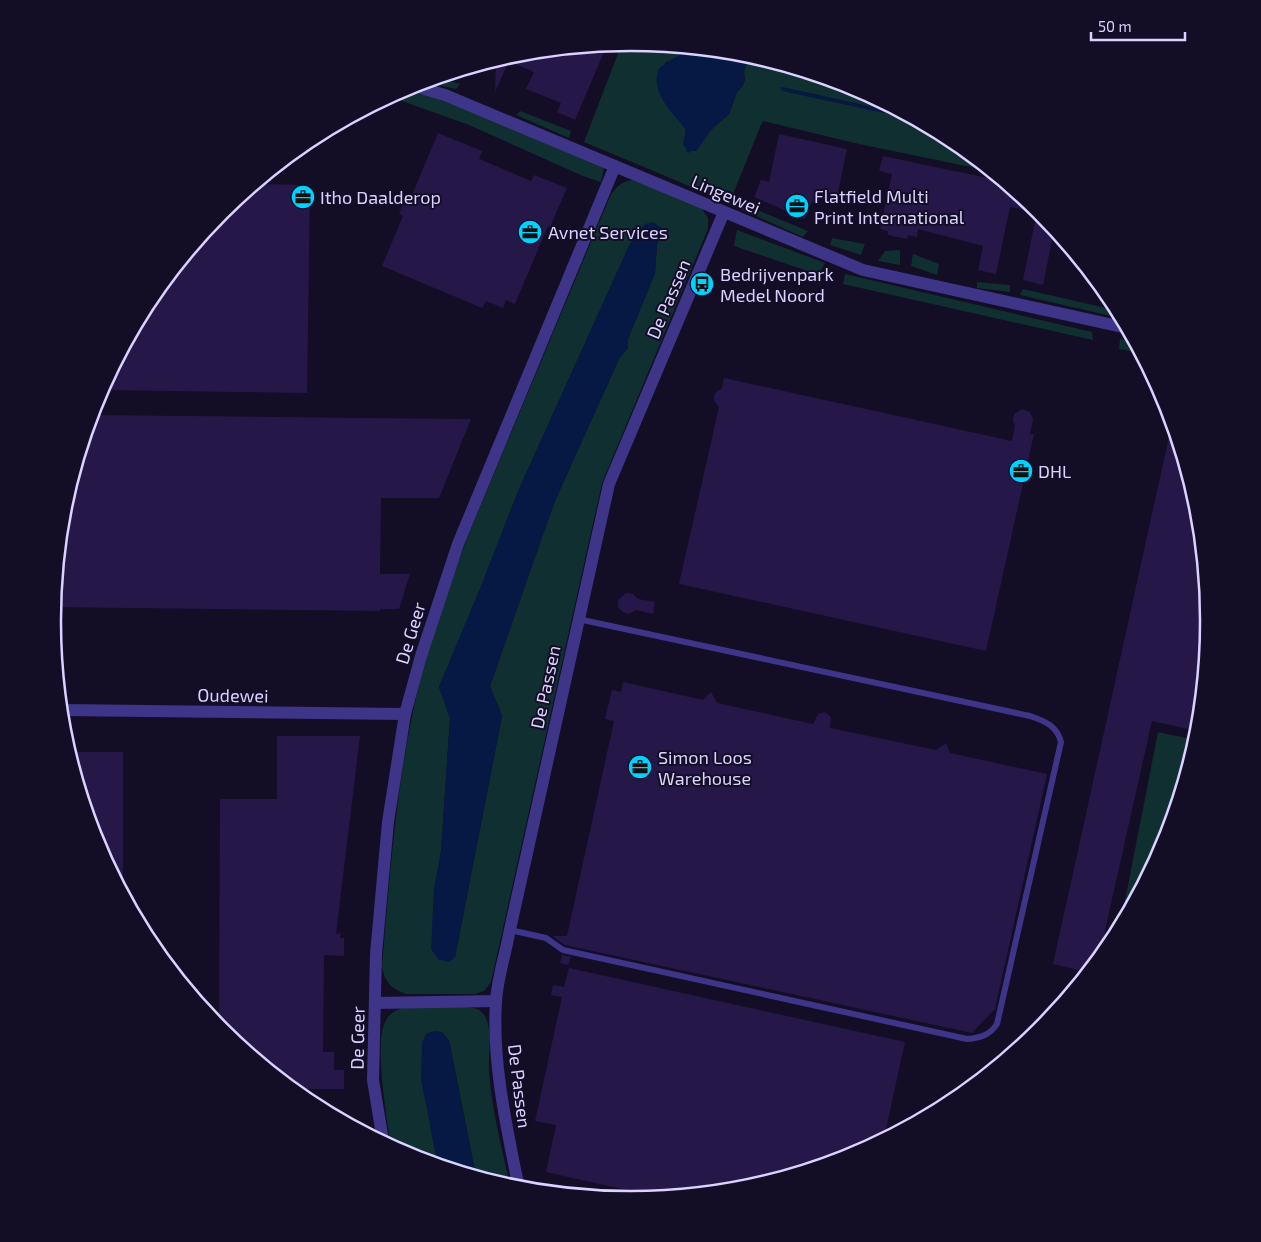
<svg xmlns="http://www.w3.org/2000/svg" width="1261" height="1242" font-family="'Exo 2',sans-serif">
<rect width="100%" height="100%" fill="#130d26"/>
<g fill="#102f30" fill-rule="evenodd">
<path d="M622,43H631L692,49L665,63L686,130L683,145L687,149L696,151L710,131L729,114L737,92L742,87L745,80L744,72L749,55L852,87L904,114L782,87L806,96L913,119L952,140L990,171L859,144L763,121L761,125L731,199L808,231L803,237L675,180L584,142Z"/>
<path d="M439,78L460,84L456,89L425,82Z"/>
<path d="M401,93L432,95L604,167L601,182L583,176L469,125L402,101Z"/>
<path d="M520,111L571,131L569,138L516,115Z"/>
<path d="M634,180L700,206L708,218V229L602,483L491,982L484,991L475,994H406C391,989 385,982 382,967C390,872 397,774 420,681C433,631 450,584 468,536L609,199C615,187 621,181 634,180ZM663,229L657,244L655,273L628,339V348L619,359L554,503L490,686L502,716L455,957L449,962L438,959L434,889L441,852L450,718L439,687L480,589L519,489L630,244Z"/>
<path d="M737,230L825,263L819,275L734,246Z"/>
<path d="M832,238L865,244L861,255L830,245Z"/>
<path d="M900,250V265L878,261L885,251Z"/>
<path d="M913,254L939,264L937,275L911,266Z"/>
<path d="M845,274L1092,332L1093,340L843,284Z"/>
<path d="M977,282L1010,285V292L977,288Z"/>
<path d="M1023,289L1115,310L1111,316L1020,295Z"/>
<path d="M1120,339L1134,342L1140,353L1119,349Z"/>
<path d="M1158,732L1196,740L1165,843L1120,926Z"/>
<path d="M407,1007C421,1008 469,1004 479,1010C495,1020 488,1052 489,1069C491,1108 502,1147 510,1186L476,1176L449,1040L430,1126L438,1164L409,1155L391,1146C387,1121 374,1043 385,1022C389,1013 397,1009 407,1007Z"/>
</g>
<g fill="#061945">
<path d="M692,49L749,55L744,71V84L737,92L729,114L710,131L696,151H691L690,153L686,151L687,149L683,145L686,130C673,112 649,93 659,68L681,54Z"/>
<path d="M781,87L904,114L913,119L782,91L780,89Z"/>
<path d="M653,222L663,229L657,244L655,273L628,339V348L619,359L554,503L490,686L502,716L455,957L449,962L438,959L431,949L434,889L441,852L450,718L439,687L480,589L519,489L618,270L630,244L645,224Z"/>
<path d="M436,1031L442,1032L449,1040L476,1176L438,1164L421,1080L422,1042L427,1033Z"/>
</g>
<g fill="#251848">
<path d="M607,45L575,120L557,112L561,103L526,89L534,72L509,61L495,92L496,60L518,54Z"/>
<path d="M438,133L482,151L479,159L531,181L534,175L567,188L550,227L548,226L515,304L506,300L503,308L486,301L482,308L382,266L403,216L399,214L405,200L409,202Z"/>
<path d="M779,134L847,149L837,197L816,193L814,202L812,201L805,219L754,197L761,180L769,182Z"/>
<path d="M883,156L1002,181L1040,212L1054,230L1043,285L1023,280L1037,212L1010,207L996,274L978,270L983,246L918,229L917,237L908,235L907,239L888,235V231L880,229L892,174L879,171Z"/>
<path d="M255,184L310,185L307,393L101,390L150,299L222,212Z"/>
<path d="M724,378L1012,441L1015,426L1013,420L1014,414L1022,409L1030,412L1033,420L1030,434H1034L986,651L679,584L719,407L714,401V396L716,392L722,388Z"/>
<path d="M92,415L362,418L471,419L439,498H381L380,574H410L399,609H380V611L53,607L63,508Z"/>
<path d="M1172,423L1198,508L1209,621L1202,694L1193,730L1152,721L1099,957L1087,972L1053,964Z"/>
<path d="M626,593L633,594L638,599L655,602L653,614L636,610L629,614L623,612L618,607V600Z"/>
<path d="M623,682L703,700L711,692L717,703L813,724L818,714L825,712L831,717L830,728L936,750L946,743L950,753L1047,774L995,1009L972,1033L565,945L552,936H567L614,721L605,719L612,690L621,692Z"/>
<path d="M277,736H360L336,934L341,933L340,938H344V956L324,955L323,1052H334V1070H344V1089H293L219,1028L220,799H277Z"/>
<path d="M69,752H123V893L96,842Z"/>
<path d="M562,955L571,957L568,965L560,963Z"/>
<path d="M569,968L905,1042L884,1138L852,1156L743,1188L658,1197L546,1172L556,1125L535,1121L562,997L551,995L553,985L564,987Z"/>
</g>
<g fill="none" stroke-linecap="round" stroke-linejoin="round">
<path stroke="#3e3588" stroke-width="6" d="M510,930L546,938L563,950L967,1039C980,1038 990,1035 997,1024L1061,742C1057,726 1045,721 1030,716L578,619"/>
<g stroke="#3e3588" stroke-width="12">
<path d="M408,87H418L445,95L863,270L1127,328"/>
<path d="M61,710L405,714"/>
<path d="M375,1003L496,1001"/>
<path d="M383,1141L373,1080L376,954L388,822L405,714L421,656L458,544L615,166"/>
<path d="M519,1189C507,1128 492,1064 496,1002C497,980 505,956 509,934L609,484L724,212"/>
</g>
</g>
<defs>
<g id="office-disc" transform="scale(1.25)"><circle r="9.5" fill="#00d1fd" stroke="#130d26"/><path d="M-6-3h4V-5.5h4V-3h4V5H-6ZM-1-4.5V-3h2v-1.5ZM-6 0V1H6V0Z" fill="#111"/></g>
<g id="bus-disc" transform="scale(1.25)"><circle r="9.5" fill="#00d1fd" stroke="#130d26"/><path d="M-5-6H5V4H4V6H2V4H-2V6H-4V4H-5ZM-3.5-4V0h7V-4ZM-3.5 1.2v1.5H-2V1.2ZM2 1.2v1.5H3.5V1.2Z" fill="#111"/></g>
</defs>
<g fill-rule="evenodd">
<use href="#office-disc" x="303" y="197"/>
<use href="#office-disc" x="797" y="206"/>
<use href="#office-disc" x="530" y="232"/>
<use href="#bus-disc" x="702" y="284"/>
<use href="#office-disc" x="1021" y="471"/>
<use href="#office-disc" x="640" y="767"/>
</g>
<g text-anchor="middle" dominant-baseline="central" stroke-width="4" stroke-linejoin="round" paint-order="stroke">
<g font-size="18" fill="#dad2ff" stroke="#130d26">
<text transform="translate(726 194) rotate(23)">Lingewei</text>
<text transform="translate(668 299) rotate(-67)">De Passen</text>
<text transform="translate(410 633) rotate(-73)">De Geer</text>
<text transform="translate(545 687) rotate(-78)">De Passen</text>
<text transform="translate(233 695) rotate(1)">Oudewei</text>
<text transform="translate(357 1038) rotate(-89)">De Geer</text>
<text transform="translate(520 1086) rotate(83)">De Passen</text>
</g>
<g font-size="18" fill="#dad2ff" stroke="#130d26" text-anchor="start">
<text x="814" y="196">Flatfield Multi<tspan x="814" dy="21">Print International</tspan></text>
<text x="320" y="197">Itho Daalderop</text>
<text x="548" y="232">Avnet Services</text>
<text x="720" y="274">Bedrijvenpark<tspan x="720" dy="21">Medel Noord</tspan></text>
<text x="1038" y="471">DHL</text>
<text x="658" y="757">Simon Loos<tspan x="658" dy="21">Warehouse</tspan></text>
</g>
</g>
<path d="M0 0H1261V1242H0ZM630 51H631A569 569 0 0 1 1200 620V622A569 569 0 0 1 631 1191H630A569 569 0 0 1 61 622V620A569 569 0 0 1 630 51Z" fill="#130d26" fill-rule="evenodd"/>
<path fill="none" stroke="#dad2ff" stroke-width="2.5" d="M630 51H631A569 569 0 0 1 1200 620V622A569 569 0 0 1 631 1191H630A569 569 0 0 1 61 622V620A569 569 0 0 1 630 51Z"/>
<path d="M1091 32v8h94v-8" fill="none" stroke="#dad2ff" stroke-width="2.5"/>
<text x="1098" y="32" font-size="15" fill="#dad2ff" stroke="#130d26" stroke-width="4" paint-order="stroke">50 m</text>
</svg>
